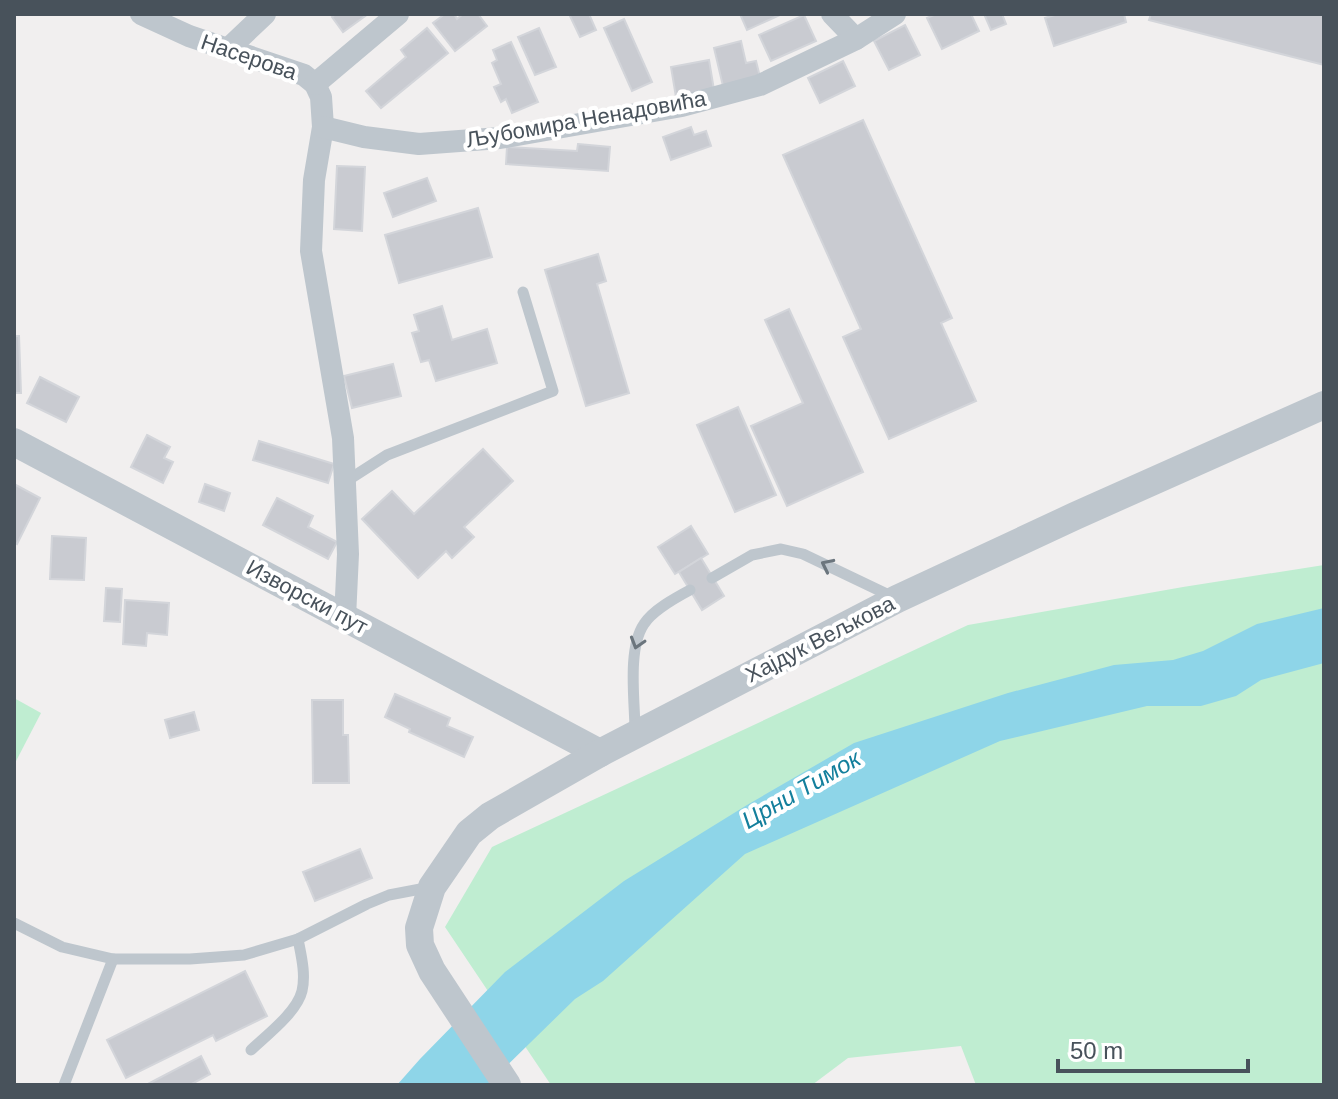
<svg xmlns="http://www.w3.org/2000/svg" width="1338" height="1099" font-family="Arial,sans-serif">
<rect width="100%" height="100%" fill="#f1efef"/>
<g fill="#bfedd1">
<path d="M1324,565V1085H976L961,1046L848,1058L812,1085H551L445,927L492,847L968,625L1183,587Z"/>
<path d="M14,698L41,713L14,765Z"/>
</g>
<path fill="#8ed5e8" d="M1324,608V663L1261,680L1236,696L1201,706H1147L1000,741L745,854L603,981L575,999L487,1085H397L420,1059L505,972L624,881L747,805L854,743L1008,693L1114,665L1173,660L1203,651L1257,624Z"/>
<g fill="#c9cbd1" stroke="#d3d5da" stroke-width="2">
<path d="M336,14H368L343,32L332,17Z"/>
<path d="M445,14H454L457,19L463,14H478L487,26L455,51L433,23Z"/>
<path d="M569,14H589L596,30L580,37Z"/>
<path d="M740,14H782L747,30Z"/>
<path d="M936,14H971L979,31L942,49L927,18Z"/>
<path d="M984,14H1002L1006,24L991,30Z"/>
<path d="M1058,14H1124L1126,22L1054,46L1045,18Z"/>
<path d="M1151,14H1324V65L1149,20Z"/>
<path d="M804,15L816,41L771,61L759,35Z"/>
<path d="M624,19L652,82L632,91L604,28Z"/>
<path d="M905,25L920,55L889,70L874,41Z"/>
<path d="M427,28L448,53L381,108L366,91L406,57L401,50Z"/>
<path d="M539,28L556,67L535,75L518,37Z"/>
<path d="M741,41L746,63L756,61L760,77L723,86L714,48Z"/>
<path d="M511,42L538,102L512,113L506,99L501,102L494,87L501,84L492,63L497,60L493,50Z"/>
<path d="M709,60L714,90L676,97L671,67Z"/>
<path d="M843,61L855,86L820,103L808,78Z"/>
<path d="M863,120L952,318L941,323L976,401L889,439L843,337L861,329L783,155Z"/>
<path d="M691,127L694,135L706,131L711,146L671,160L663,137Z"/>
<path d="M578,144L610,147L608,171L506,164L507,147L577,151Z"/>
<path d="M337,166L365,167L362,231L334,229Z"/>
<path d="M427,178L436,201L393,217L384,193Z"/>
<path d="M478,208L492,257L399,283L385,235Z"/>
<path d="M598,254L606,281L597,284L629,393L586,406L545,270Z"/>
<path d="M442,306L452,340L487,329L497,363L436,381L429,360L421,362L412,333L419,331L414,315Z"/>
<path d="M789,309L863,472L787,506L751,426L803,403L765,320Z"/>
<path d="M14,336H19L21,393H14Z"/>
<path d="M393,364L401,396L352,408L344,376Z"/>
<path d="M40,377L79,397L66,422L27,403Z"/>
<path d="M738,407L776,495L735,512L697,425Z"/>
<path d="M147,435L170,447L164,458L173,462L163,483L131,467Z"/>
<path d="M259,441L334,464L328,483L253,460Z"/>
<path d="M483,449L513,481L464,527L474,537L452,558L446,551L418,578L362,519L392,491L414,514Z"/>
<path d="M14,484L40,498L17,544L14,542Z"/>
<path d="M205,484L230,493L224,511L199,502Z"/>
<path d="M277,498L313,516L308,527L337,542L328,559L263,525Z"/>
<path d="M691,526L708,554L675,574L658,547Z"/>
<path d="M52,536L86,538L84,580L50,579Z"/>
<path d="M701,558L724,596L702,610L679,572Z"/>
<path d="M106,588L122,589L120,622L104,621Z"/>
<path d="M125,600L169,603L167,635L147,633L146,646L123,644Z"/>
<path d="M395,694L450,718L447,726L473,737L464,757L409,732L410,729L385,717Z"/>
<path d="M312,700H343V735H348L349,783H313Z"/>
<path d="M194,712L199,730L170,738L165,720Z"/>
<path d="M360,849L372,878L315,901L303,872Z"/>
<path d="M245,971L267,1016L216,1041L213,1035L126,1078L107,1040Z"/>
<path d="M201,1056L210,1074L190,1085H146Z"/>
</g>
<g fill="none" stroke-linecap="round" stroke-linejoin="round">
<g stroke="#bec6cd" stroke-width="11">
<path d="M345,482L387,455L553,391L523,292"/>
<path d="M712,578L752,555L781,549L803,554L893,597"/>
<path d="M635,731C635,702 627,649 644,624C653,610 675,598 690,590"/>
<path d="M14,923L62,947L113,959H190L244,955L298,939L367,904L389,895L431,887"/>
<path d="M251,1050C267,1035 297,1012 302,991C306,974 301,955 298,939"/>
<path d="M64,1085L113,959"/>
</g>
<g stroke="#bec6cd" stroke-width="22">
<path d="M141,14L189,36L304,75L315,84L321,97L323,127L314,180L311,251L343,438L348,554L345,618"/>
<path d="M832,14L856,39"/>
<path d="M228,49L265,14"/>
<path d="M315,84L398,14"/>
<path d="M323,127L364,137L419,144L500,138L682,106L760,85L856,39L895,14"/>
</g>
<g stroke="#bec6cd" stroke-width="28">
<path d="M14,442L600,753"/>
<path d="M507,1085L432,971L420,945L419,928L432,887L469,833L490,816L600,753L897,599L1075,516L1324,405"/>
</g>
</g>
<defs><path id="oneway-chevron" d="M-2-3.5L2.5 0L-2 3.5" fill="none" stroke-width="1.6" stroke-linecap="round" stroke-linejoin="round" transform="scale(2)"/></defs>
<g stroke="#6b757d">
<use href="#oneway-chevron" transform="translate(827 565) rotate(-154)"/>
<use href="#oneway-chevron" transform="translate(637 643) rotate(107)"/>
</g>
<g text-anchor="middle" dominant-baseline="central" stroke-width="8" stroke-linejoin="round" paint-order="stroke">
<g font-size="22" fill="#48525b" stroke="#fff">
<text transform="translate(249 57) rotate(19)">Насерова</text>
<text transform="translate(586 119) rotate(-10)">Љубомира Ненадовића</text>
<text transform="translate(307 597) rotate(28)">Изворски пут</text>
<text transform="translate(820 639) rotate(-27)">Хајдук Вељкова</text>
</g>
<g font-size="24" font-style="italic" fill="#137f9c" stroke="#fff">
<text transform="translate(801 789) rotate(-30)">Црни Тимок</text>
</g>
</g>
<rect width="1338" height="1099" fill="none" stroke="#48525b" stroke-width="32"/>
<path d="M1058 1059v12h190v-12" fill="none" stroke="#48525b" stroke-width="4"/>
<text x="1070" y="1059" font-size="24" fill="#48525b" stroke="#ffffff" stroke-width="6" paint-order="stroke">50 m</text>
</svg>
